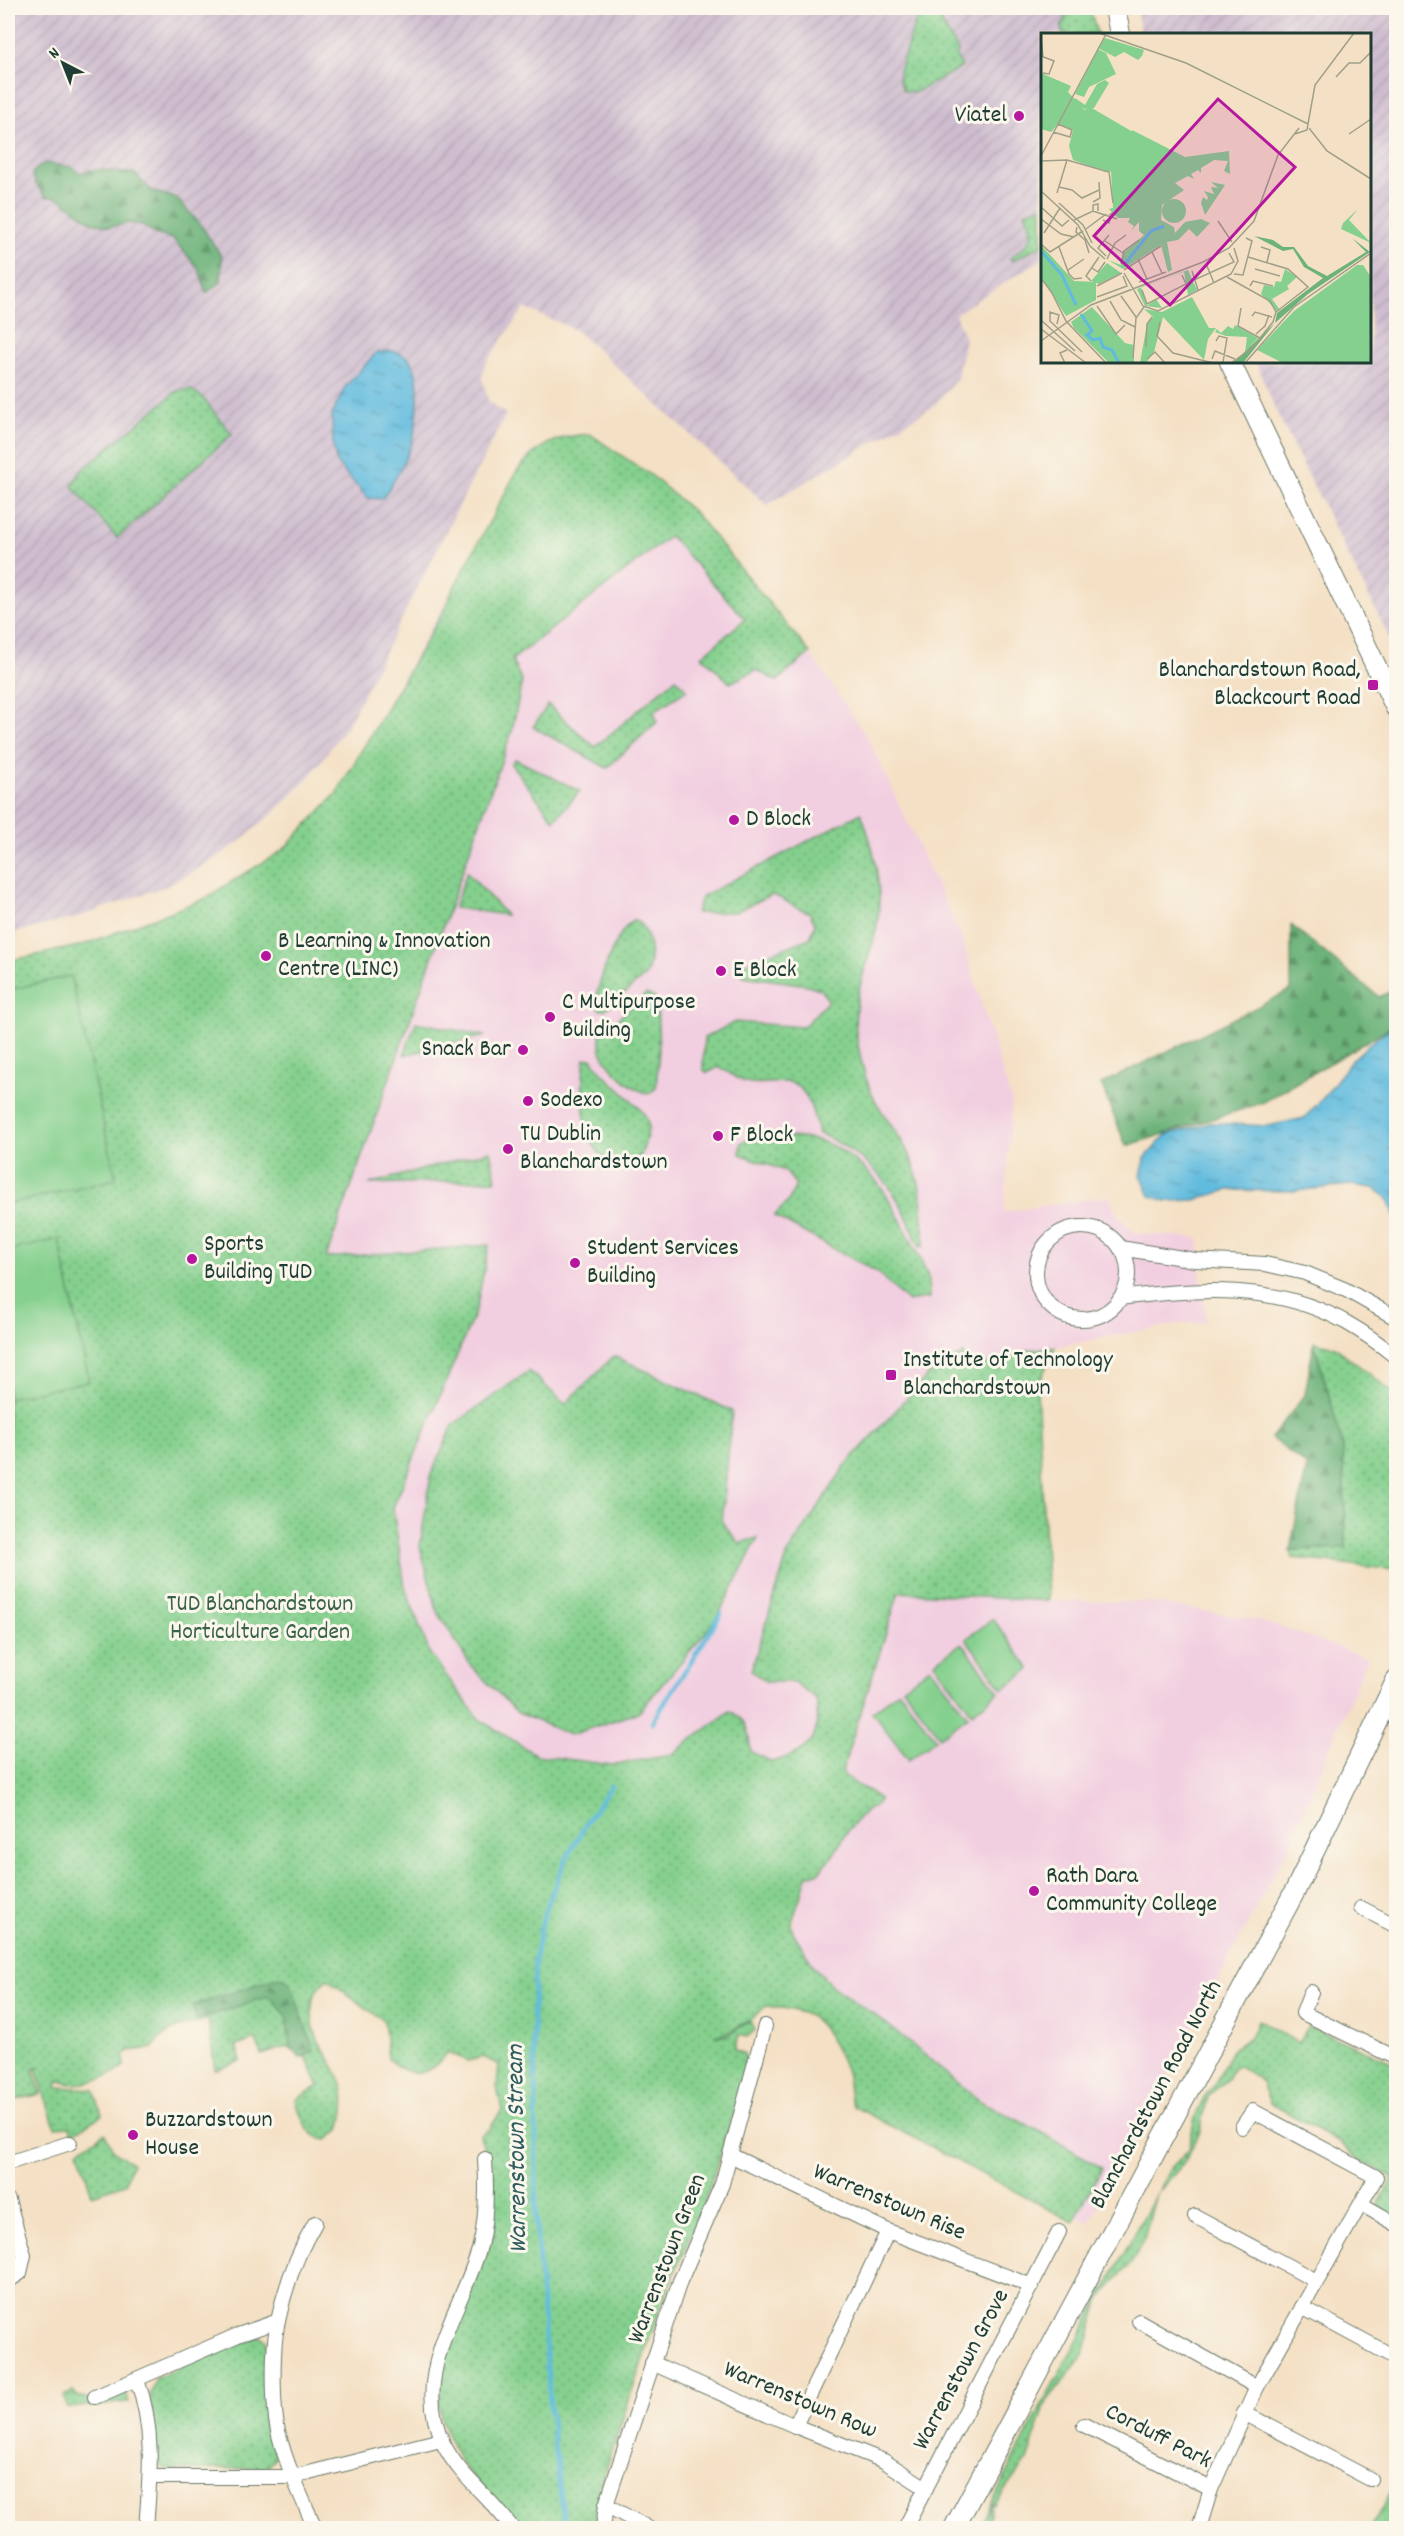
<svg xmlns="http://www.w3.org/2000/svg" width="1404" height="2536" font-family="Dekko,sans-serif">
<defs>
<pattern id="industrial-furrows" width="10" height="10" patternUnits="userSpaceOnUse" patternTransform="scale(1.5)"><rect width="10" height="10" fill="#cfbdcf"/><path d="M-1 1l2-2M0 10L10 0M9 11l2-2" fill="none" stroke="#b1a3b2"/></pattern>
<pattern id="grass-dots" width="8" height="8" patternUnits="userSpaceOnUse" patternTransform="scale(1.5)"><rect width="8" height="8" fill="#85d08e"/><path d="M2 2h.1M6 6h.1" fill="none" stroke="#6caa75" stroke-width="1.8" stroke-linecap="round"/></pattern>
<pattern id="forest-firs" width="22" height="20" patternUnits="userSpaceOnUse" patternTransform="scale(1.5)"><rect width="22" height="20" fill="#6cb279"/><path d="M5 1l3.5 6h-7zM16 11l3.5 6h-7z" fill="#589264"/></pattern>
<pattern id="water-ripples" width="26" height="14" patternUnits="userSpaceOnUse" patternTransform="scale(1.5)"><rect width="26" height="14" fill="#60bbde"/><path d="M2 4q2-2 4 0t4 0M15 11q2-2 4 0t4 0" fill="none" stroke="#4f99b5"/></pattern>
</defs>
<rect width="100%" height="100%" fill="#fbf7ec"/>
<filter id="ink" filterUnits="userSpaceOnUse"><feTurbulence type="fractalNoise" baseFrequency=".0167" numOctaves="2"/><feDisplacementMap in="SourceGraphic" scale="12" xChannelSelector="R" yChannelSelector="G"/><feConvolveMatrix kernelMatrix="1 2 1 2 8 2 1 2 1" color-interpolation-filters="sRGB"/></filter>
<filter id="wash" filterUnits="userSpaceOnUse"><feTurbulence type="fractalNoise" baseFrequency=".008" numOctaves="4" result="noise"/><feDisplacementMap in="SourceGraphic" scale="24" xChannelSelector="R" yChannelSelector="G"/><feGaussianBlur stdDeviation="1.35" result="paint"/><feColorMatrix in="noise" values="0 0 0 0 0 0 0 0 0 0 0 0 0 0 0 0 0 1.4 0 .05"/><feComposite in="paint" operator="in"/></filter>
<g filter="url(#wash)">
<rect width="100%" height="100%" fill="#f4e0c4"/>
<path fill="#f2cfe0" d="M590,434L652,476L695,513L810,653L870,742L962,939L1012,1103L1004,1212L1109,1196L1117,1215L1135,1233L1199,1238L1201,1290L1207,1322L1177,1324L1055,1347L1037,1388L1048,1601L1150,1602L1250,1619L1281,1627L1368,1658L1288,1847L1089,2223L872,2108L790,1935L832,1801L486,1802L8,961L83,945L204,899L283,850L336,794L464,570L517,471L530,454L540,447L567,435Z"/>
<g fill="url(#industrial-furrows)">
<path d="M8,8H1090L1097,34H1042V259L955,314L965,338L957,378L934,406L767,505L576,330L524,308L484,366L482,377L488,400L496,408L506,414L348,724L310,776L276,811L243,839L208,863L164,887L75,918L8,934Z"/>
<path d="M1136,8H1396V651L1275,409L1256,362H1370V34H1141Z"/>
</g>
<g fill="url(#grass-dots)" stroke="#528661" stroke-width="1.5">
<path d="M932,8H961L940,20L958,51L956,57L962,67L916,92L904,91L899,80V71L917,17L928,19Z"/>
<path d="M1068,8H1090L1097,34H1063L1061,27L1068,13Z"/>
<path d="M1042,207V245L1012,261L1010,258C1031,244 1037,236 1025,212Z"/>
<path d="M190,389L202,397L232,434L117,538L72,486L81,471L177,391Z"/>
<path d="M590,434L652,476L695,513L810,653L777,681L756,670L730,683L702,656L745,619L670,536L512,660L522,681L512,731L326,1258L489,1245L476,1310L393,1508L405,1587L430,1654L479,1719L536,1755L612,1765L671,1755L730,1711C749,1721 748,1733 751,1752L772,1762C812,1750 821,1740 816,1698L793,1682H767L751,1671L788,1553L846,1465L928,1375L963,1354L969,1370L1028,1350L1055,1347L1037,1388L1048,1601L899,1592L842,1771C850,1787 870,1787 880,1800L873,1807L865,1811L848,1830L834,1854L818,1873L808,1874L791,1925L793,1932L814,1967L832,1986L887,2024L980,2101L1041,2132L1102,2168L1073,2222L855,2107C848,2099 849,2086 847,2076C843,2060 825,2025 811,2017C798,2010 780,2007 766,2006L750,2020L725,2034L714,2036H726L750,2021L755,2030L747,2037L739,2035L735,2049L744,2054L747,2064L736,2106L706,2198L661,2305L599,2490L594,2528H517L462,2464L448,2438L441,2418L437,2385L448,2343L494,2233L493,2180L480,2136L490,2128L502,2110L497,2087L499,2064L483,2057L468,2061L448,2052C428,2077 412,2080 388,2059L384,2021L327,1979C314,1991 311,1998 312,2016C314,2045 333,2058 342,2084C347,2097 344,2117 340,2130L327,2140C307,2138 301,2117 296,2100L318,2086L307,2058L287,2047L261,2055L256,2039L236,2046L241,2061L215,2070L208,2019C188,2027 162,2027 153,2048L129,2051L124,2056L125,2065C111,2078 76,2090 59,2080L57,2087L94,2089L102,2115L72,2134L70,2126L55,2127L36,2069L41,2066L33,2069L41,2094L8,2102V961L83,945L204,899L283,850L336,794L444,610L453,589L517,471C538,444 557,436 590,434Z"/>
<path d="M676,678L687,690L654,711L657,722L607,768L533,727L548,705L595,747Z"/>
<path d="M515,759L580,791L554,820L511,764Z"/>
<path d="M861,813C875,849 885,895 875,934C867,966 852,998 856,1032C859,1053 864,1078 874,1098C887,1122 906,1142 915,1169C923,1193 923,1220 924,1246L920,1247C912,1230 906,1212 896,1197C879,1168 848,1146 818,1133C814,1116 808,1082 785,1082C771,1082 757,1086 743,1081C735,1078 727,1071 719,1067L707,1073L703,1069L704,1038L735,1022L803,1027L828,1001L822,990L808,985L743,976L741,965L810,938L815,924L809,912C794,909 780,895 771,895L735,912L696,913L701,897Z"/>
<path d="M467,872L506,915L454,908Z"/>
<path d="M634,920C651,928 654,958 646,975L606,1009L600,1010L595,1003C599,982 615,931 634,920Z"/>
<path d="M646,994L654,997L657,1003L659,1050L656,1088L649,1094C631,1089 610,1070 602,1053C599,1048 600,1040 600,1034Z"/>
<path d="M416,1022L485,1036L404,1055Z"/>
<path d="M592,1058C604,1082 645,1105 648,1123C650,1132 643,1147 641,1156C581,1186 579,1095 585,1059Z"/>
<path d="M750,1137C774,1137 800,1135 823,1142C843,1148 868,1170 881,1187C890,1199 927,1268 929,1281C930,1287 929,1294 929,1300L926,1298L908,1302L877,1272L774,1216L788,1202L796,1185L785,1171L740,1154L741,1143Z"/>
<path d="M490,1151L496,1180L369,1184Z"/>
<path d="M1314,1342L1335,1347L1396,1395V1570L1292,1558L1290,1550L1346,1547L1343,1447Z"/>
<path d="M614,1356L732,1411L722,1522L739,1543L758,1538L716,1620L639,1712L570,1735L518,1713L471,1666L437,1611L420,1546L431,1475L453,1425L529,1371L565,1404Z"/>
<path d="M1258,2020L1298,2043L1308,2026L1396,2064V2218L1379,2208L1378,2205L1393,2177L1357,2159L1338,2141L1270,2103L1261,2081L1239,2066H1234L1227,2079L1208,2096L1200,2132L1184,2163L1156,2194L1144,2239L1132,2262L1100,2298L1085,2350L1078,2363L1047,2401L1027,2460L994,2505L992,2504L987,2528H979L1045,2399L1095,2308L1098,2296L1106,2287L1170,2169L1189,2149L1195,2117L1206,2093L1213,2087L1233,2048L1250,2038Z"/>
<path d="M105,2133L113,2150L132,2163L125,2184L92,2195L78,2150Z"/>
<path d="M8,2232L20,2259L8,2272Z"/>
<path d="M256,2335L266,2340L268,2348L267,2407L271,2442L275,2457L269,2466L264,2468L169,2470L162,2467L157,2459L150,2395L156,2378Z"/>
<path d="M73,2392L76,2396L86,2398L95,2404L126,2393L129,2402L67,2408L64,2396Z"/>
<path d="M1396,2482V2509L1388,2528H1371Z"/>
</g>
<g fill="url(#forest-firs)" stroke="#467856" stroke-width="1.5">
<path d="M44,163L71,167L80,173C101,164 113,175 134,173L152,191L176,198L200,224L222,257L221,282L206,293L199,269L173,239L155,234L143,225L127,223L109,227L92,222L57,197H46L36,184L32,173Z"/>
<path d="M1291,925L1379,997L1396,989V1024L1262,1103L1126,1146L1101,1084L1291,990Z"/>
<path d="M1314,1342L1343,1447L1346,1548L1290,1550L1307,1466L1271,1438L1305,1395Z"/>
<path d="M279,1977L290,1982L314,2051L300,2058L290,2046L286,2015L269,1996L197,2020L192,2006Z"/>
</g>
<g fill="#85d08e" stroke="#528661" stroke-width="1.5">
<path d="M71,976L116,1179L8,1204V990Z"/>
<path d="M59,1239L89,1381L8,1398V1251Z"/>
<path d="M993,1619L1030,1669L1003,1689L966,1639Z"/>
<path d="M962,1643L999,1692L972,1713L934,1663Z"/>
<path d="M930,1667L968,1716L940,1737L903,1688Z"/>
<path d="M899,1691L936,1739L909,1760L872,1712Z"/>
</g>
<g fill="url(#water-ripples)" stroke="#407c89" stroke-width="1.5">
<path d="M391,351C396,352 401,353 405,356C425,368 418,425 411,445C404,464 394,482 382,499L368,498L337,464L333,445L332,415L345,387L377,352Z"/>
<path d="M1396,1024V1219L1388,1199L1374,1188L1350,1185L1294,1191L1228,1190L1195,1200L1167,1201L1150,1196L1141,1176L1145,1158L1166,1135L1211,1123L1268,1126L1304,1118L1324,1097L1351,1061L1369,1044Z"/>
</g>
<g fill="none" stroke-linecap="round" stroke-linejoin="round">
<g stroke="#60bbde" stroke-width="4.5">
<path d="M652,1723L721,1614"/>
<path d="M565,2528L552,2429L536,2223V2103L533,2018L535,1956L544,1914L564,1863L589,1818L611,1786"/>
</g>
</g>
</g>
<g filter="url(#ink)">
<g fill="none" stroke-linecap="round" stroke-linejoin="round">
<g stroke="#6a7666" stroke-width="16">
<g id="street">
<circle cx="1082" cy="1273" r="46"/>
<path d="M1120,1248L1195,1260L1265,1264L1305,1273L1346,1290L1396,1318"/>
<path d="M1120,1298C1198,1288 1277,1283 1347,1323C1365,1333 1381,1345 1396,1357"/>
<path d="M1361,1908L1396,1926"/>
<path d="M1311,1992L1303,2013L1396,2058"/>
<path d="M730,2155L888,2231L1032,2286"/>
<path d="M485,2159C487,2189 487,2217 480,2246C462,2311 410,2374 443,2443C459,2477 492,2498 512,2528"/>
<path d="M8,2163L70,2143"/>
<path d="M8,2200L24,2255L20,2273L8,2281"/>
<path d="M1361,2204L1396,2224"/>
<path d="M1195,2216L1316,2281"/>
<path d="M315,2223C298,2252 285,2287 278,2321C272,2348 272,2408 279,2435C287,2467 302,2498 315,2528"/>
<path d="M1302,2307L1396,2358"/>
<path d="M1139,2321L1257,2387"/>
<path d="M652,2363L795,2426L884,2461L926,2488"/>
<path d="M137,2380C155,2428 150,2478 146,2528"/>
<path d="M95,2397L238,2335L278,2321"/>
<path d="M1244,2413L1370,2479"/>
<path d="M1084,2425L1211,2489"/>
<path d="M795,2426L888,2231"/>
<path d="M150,2477H293L441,2440"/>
<path d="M606,2505L648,2528"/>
<path d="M603,2528L606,2505L680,2281L722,2184L765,2026"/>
<path d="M905,2528L1059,2232"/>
<path d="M1199,2528L1211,2489L1257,2387L1376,2177L1253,2111L1242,2127"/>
</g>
</g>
<g stroke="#6a7666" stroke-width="22">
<g id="secondary">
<path d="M1115,8L1120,34"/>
<path d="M1230,362L1396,708"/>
<path d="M954,2528L1295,1891L1396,1681"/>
</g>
</g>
<use href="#street" stroke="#fff" stroke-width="14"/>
<use href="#secondary" stroke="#fff" stroke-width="20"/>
</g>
</g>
<g fill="#b5179e" stroke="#fbf7ec" stroke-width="2">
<circle cx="1019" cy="116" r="6"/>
<rect x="1367" y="679" width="12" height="12" rx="3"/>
<circle cx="734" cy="820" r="6"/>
<circle cx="266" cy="956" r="6"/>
<circle cx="721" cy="971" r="6"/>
<circle cx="550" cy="1017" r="6"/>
<circle cx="523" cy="1050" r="6"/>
<circle cx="528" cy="1101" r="6"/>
<circle cx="718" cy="1136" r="6"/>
<circle cx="508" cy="1149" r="6"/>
<circle cx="192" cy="1259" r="6"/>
<circle cx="575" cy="1263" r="6"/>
<rect x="885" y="1369" width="12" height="12" rx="3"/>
<circle cx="1034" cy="1891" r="6"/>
<circle cx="133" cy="2135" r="6"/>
</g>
<g text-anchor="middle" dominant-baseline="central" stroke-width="6" stroke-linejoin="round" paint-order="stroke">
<g font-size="24" fill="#1f3d34" stroke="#fbf7ec" text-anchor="start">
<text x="1007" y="116" text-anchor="end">Viatel</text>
<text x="1361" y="671" text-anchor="end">Blanchardstown Road,<tspan x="1361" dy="28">Blackcourt Road</tspan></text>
<text x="746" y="820">D Block</text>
<text x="278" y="942">B Learning &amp; Innovation<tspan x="278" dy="28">Centre (LINC)</tspan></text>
<text x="733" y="971">E Block</text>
<text x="562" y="1003">C Multipurpose<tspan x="562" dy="28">Building</tspan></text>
<text x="511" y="1050" text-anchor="end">Snack Bar</text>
<text x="540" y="1101">Sodexo</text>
<text x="520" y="1135">TU Dublin<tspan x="520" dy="28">Blanchardstown</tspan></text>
<text x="730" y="1136">F Block</text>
<text x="204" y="1245">Sports<tspan x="204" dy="28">Building TUD</tspan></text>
<text x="587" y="1249">Student Services<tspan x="587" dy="28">Building</tspan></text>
<text x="903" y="1361">Institute of Technology<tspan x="903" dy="28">Blanchardstown</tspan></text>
<text x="1046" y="1877">Rath Dara<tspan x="1046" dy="28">Community College</tspan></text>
<text x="145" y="2121">Buzzardstown<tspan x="145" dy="28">House</tspan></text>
</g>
<g font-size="24" fill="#38624a" stroke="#fbf7ec">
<text x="260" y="1605">TUD Blanchardstown<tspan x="260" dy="28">Horticulture Garden</tspan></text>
</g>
<g font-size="24" fill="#1f3d34" stroke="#fbf7ec">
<text transform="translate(1157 2095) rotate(-62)">Blanchardstown Road North</text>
<text transform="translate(889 2203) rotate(23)">Warrenstown Rise</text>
<text transform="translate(668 2259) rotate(-69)">Warrenstown Green</text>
<text transform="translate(962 2370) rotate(-62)">Warrenstown Grove</text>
<text transform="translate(800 2401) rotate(23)">Warrenstown Row</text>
<text transform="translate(1158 2437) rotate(27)">Corduff Park</text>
</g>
<g font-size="26" font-style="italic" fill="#2f5c5e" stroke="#fbf7ec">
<text transform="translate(518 2149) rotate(-91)">Warrenstown Stream</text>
</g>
</g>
<g transform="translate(1041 33)">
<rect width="330" height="330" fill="#f4e0c4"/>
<path d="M64,5L103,17L101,23L97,27L83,19L74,24L57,15ZM64,47L68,50L53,75L44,76L33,68L34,65L44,72L56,51ZM91,97L144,124L188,118L189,141L183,138L187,128L173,127L160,135V140L157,137L150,141L153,146L147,143L134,150L143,157L121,172L120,187L133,194L134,200L144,189L160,186L169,190L156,204L148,196L137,207L126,209L131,237L127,239L120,212L82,236L67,227L80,232L82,220L103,202L98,198V189L90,198L93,193L87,189L89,185H77L68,176L72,175L70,138ZM170,149L184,152L164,182L160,170L162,164L166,167L167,164L163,158L173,161L170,154L177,155ZM121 178a12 12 0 1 1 24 0a12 12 0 1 1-24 0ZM317,176L308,187L330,210L300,196L302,190ZM66,230L80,240L58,251L50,248ZM244,236L256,244L246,253L248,256L231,266L239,277L236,278L220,261L223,252L233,254L235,248L240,249ZM147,237L156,257L147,262L143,239L100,254L106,273L115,266L121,275L104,273L96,256ZM194,292L217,305L204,319L206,304L185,303L174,299L176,296L180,300L187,293L192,296Z" fill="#85d08e"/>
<path d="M213,203L232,207L242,214H253L267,233L286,243L325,219L311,205L329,219L267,261L234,290L202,330H192L234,290L236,280L282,245L263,234L252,216L242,218Z" fill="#6cb279"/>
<path d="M57,16L65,20L75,41L48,54L43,64L34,61Z" fill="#85d08e"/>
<path d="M0,40L30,53L27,59L44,77L49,74L92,99L74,138L64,139L32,127L28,113L32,97L17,91L10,99L0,96ZM0,212L33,248L55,249V267L25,283L0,244ZM151,264L168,295H175L167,306L163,327L122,284L113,319L105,330H99L106,291L112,284L103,276L121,279ZM51,274L84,310L93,312V330H68L33,295L30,289Z" fill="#85d08e"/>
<path d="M62,86L81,96L74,109L55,98ZM114,111L133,122L126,135L107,125ZM316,232H322L330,244V330H242L216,317L253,278ZM145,273L157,285L149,293L154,297L147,304L136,293L143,286L137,280Z" fill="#85d08e"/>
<path fill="none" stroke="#60bbde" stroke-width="3" d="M0,218L21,242L35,272M83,232L110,198L123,193M40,281L51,298L46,302L52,307L59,305L62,314L71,317L78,330"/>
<path fill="none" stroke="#9f9f8a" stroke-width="1.5" d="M58,0L145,30L267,91L266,97L254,101M0,4L2,24M0,23L13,28L8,41L2,40M295,44L308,30H319L330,19M267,91L274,52L313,0M268,95L286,118L330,146M12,99L29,104L31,97L17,91M308,101L330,86M0,123L64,3M0,128L26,127L68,139L72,170M18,154L31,157L41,165L58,157M0,158L37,192L49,213L64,226M16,160L26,127M52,169L59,165L58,149M18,170L42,192L51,210M0,174L21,193L28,187M52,178V172L57,171V178M0,186L20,201L33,204M33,187L52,178L76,186M62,187L68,190L71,180L68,182M177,188L191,209M36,194L35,199L44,207L48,220M45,196L65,181M3,200L19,175M64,208L82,220M0,211L9,219L42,198M18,214L28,241L33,246L41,245M220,214L229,217L226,229M111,219L121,240M65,223L57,215L68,202M207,224L247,236L267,254L235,279M66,226L74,210L85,202M97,226L106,246M80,231L83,218L98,207M166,233L173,250M51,235L57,239L64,229M214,236L239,243M27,237L43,226M83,237L120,213M151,238L157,257M83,240L102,273L117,278L190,241L197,228L193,215M193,241L202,242L211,208L205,205M186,244L229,268L235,279L232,289L211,315L190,330M0,245L11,260M153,247L193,229L188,220M50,248L45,243L58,224M98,249L125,239M56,253L81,240M209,253L212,248L232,253M101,257L106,271L145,251L141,242M11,260L25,288L65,330M80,263L95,284M56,264L86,253L82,243M69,268L80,287L94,294M56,273L75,301L84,292M200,275L197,293L219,305M211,283L214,279L231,284M0,287L34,318M119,289L116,303L132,320L172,330M16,291L18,282L9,279V288L41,319M0,296L45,330M215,301L224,293L228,282M0,308L50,272L162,229L188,215L213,188L237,122L258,95M175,308L178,303L186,305L182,329M105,314L106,291L111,284M92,325L95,285L103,274M106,326L114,319L124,330M171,326L174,318L194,326M24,330L19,320L26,317M204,330L253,274L330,220"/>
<path fill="#b5179e" fill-opacity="0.15" stroke="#b5179e" stroke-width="3" d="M177,66L254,134L129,272L53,203Z"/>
<rect width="330" height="330" fill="none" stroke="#1f3d34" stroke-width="3"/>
</g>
<rect width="1404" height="2536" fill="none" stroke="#fbf7ec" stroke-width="30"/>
<g transform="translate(63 63) rotate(318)" stroke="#fbf7ec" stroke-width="4.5" paint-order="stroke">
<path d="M0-4.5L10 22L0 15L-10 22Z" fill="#1f3d34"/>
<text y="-9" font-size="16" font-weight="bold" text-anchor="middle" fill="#1f3d34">N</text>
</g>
</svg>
